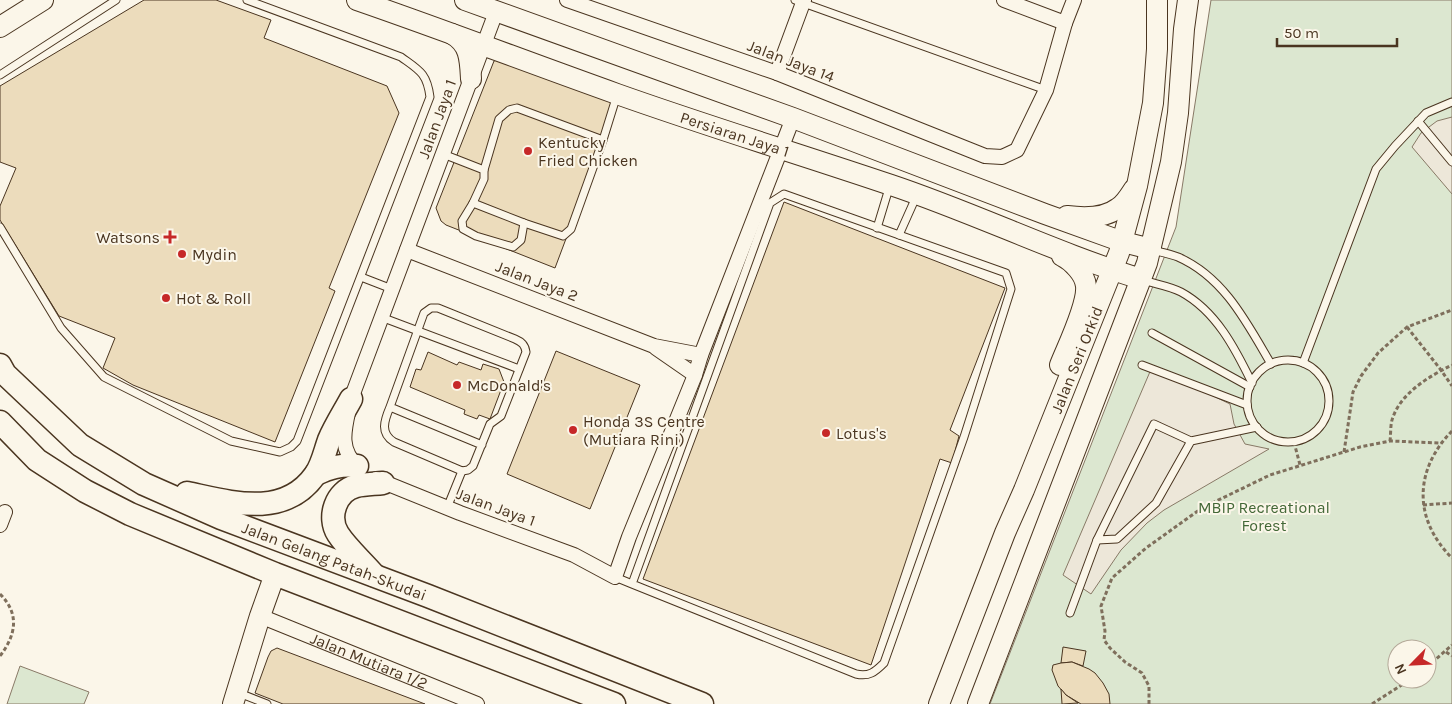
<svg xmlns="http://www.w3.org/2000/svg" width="1452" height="704" font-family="Karla,sans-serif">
<rect width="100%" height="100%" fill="#fbf6e9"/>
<g fill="#dce7d0" stroke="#887966" fill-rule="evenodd">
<path d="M1211,0H1452V704H990L1176,227ZM1397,649H1427V679H1397Z"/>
<path d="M20,666L89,692L84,704H7Z"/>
</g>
<g fill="#ede7d9" stroke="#887966">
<path d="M1452,117V194L1412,147L1421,133L1437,121Z"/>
<path d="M1152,367L1230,404L1234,424L1245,444L1269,449L1164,510L1147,523L1121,550L1091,594L1063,575Z"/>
</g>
<g fill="#ecdcbc" stroke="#4a3520">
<path d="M144,0H216L271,20L264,38L387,86L399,113L329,288L335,291L275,442L133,385L103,368L115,338L59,316L0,220V206L16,168L0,162V86Z"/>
<path d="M500,58L620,95L555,268L446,225L441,221L436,208L494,61Z"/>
<path d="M784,202L1005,288L950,430L959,436L952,463L940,459L871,665L643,579Z"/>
<path d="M556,351L640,385L590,509L507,474Z"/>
<path d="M428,352L457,365L459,362L481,370L483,364L499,369L504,382L490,419L479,415L477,419L464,414L465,410L410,387L416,369L421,370Z"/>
<path d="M1063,647L1086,651L1083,666L1072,662L1061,663Z"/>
<path d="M277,648L425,704H283L255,693L268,657L271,651Z"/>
<path d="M1072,662L1089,669L1095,673L1103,683L1109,694L1110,704H1081L1066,695L1058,686L1052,670L1053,665L1061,663Z"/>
<path d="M1061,689L1066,695L1078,703L1062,704Z"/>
</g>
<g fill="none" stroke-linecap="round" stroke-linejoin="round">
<g stroke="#4a3520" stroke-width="9">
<g id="lane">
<path d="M795,0L1046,90"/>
<path d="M0,75L116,0"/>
<path d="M1418,121L1452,162"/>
<path d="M443,154L484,170V179L473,203L462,221L463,229L476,236L513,247L521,240L524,223"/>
<path d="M484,170L499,119L509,110L517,108L603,140"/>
<path d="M473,203L524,223L563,236L571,229L603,140L617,95"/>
<path d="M0,227L61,328L104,377L231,441L280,452L291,447L297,441L430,97C427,73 419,70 401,57L247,0"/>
<path d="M877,228L890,185"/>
<path d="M899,235L916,197"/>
<path d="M1152,250C1160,252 1170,254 1178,257C1224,277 1247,323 1271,364"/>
<path d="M361,277L392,289"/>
<path d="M1143,280C1155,284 1170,286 1181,292C1216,311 1235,348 1252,383"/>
<path d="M381,317L519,369"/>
<path d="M1152,333L1250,387"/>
<circle cx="1288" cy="401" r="41"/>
<path d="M1303,363L1376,169L1395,146L1426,113L1452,102"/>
<path d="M1142,365L1247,405"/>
<path d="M390,407L424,313L431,308H438L515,339C522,342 525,345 526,352L501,416L490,424L473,466L468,470L462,471L394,442C380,433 384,421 390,407L482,445"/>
<path d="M1191,441L1154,424L1097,540L1117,539L1156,503L1191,441L1257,427"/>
<path d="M447,508L462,471"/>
<path d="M615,577L632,584L856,674C869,677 875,672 884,663L964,437L1011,289L1006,273L784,194L770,203L632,584"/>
<path d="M1070,613L1097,540"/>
<path d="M239,693L267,704"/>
</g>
</g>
<g stroke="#4a3520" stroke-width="16">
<g id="street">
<path d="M567,0L777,73L985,156L1002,157L1017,150L1046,90L1065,23L1074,0"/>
<path d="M1004,0L1065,23"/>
<path d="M777,73L804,0"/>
<path d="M407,250L654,346L701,355"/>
<path d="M656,348L695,375"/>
<path d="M358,467C336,447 346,425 351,399L496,12"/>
<path d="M376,479L460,513L574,555L615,577L629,537L695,375L701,355L793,118"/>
<path d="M0,525L5,512"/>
<path id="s1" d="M260,616L477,704"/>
</g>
</g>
<g stroke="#4a3520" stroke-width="22">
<g id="secondary">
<path id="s2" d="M357,0C444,30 530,63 617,94C707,126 799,154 891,185C975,213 1056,253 1141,279"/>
<path d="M465,0L793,118L1045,214L1123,242L1151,249"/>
<path d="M0,27L43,0"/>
<path d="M452,34C470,44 470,60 471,79"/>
<path d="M1067,216C1083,218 1104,219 1118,208C1125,204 1130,195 1134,189"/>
<path d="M1060,365C1067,347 1088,305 1086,286C1085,274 1072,261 1062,256"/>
<path d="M233,704L260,616L275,574"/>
<path id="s3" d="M939,704L1005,533L1024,490L1119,253L1137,186L1153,103L1157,49V0"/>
<path d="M978,704L1147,263L1171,162L1178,113L1184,29L1188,0"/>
</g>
</g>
<g stroke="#4a3520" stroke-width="25">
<g id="primary">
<path id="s4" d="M0,365L5,374L80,445L144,484L221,518L428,596L702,704"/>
<path d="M0,422L37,460L85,491L130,514L275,574L614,704"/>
<path d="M316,474C329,468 341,464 357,466"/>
<path d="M187,493C230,502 284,519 315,475C322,466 325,451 329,440C335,426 344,412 351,399"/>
<path d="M374,575C362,561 347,548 338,534C327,517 336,491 356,486C364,484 374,484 383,483"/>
</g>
</g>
<g stroke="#7f6f5c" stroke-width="3" stroke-dasharray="4 2.5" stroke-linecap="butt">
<path d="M1407,327L1441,370L1452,386"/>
<path d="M1452,431C1414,470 1413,519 1452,558"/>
<path d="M1390,441C1391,434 1390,424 1393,417C1402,392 1430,376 1452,365"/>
<path d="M1294,442L1300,465"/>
<path d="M1344,452L1353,392L1361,376L1378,353L1407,327L1452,310"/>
<path d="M1423,505L1452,503"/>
<path d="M0,594C20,614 16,635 0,656"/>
<path d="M1446,652L1452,656"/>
<path d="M1427,667L1452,645"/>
<path d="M1149,704V686L1142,673L1125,662L1110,648L1104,640L1105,631L1101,606L1112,578L1146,548L1202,508L1270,475L1360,447L1390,441L1441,443"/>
<path d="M1372,704L1411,679"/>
</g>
<use href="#lane" stroke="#fbf6e9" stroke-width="7"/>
<use href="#street" stroke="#fbf6e9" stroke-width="14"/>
<use href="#secondary" stroke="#fbf6e9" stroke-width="20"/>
<use href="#primary" stroke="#fbf6e9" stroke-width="22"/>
</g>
<g fill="#c62828" stroke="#fbf6e9" stroke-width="2">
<circle cx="528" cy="151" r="5"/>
<path d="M167.5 229.5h5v5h5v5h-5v5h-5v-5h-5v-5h5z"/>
<circle cx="182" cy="254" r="5"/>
<circle cx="166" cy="298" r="5"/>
<circle cx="457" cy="385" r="5"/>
<circle cx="573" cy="430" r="5"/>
<circle cx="826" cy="433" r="5"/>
</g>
<g text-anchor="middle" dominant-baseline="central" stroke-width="4" stroke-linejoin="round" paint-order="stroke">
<g font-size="16" fill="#4a3520" stroke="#fbf6e9">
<text transform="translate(791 61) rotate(21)">Jalan Jaya 14</text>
<text transform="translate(437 119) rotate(-70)">Jalan Jaya 1</text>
<text stroke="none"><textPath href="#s2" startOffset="401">Persiaran Jaya 1</textPath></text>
<text transform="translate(537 281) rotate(21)">Jalan Jaya 2</text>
<text stroke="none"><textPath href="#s3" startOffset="371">Jalan Seri Orkid</textPath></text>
<text transform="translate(496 507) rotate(20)">Jalan Jaya 1</text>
<text stroke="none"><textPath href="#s4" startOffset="394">Jalan Gelang Patah-Skudai</textPath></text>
<text stroke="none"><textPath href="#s1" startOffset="118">Jalan Mutiara 1/2</textPath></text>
</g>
<g font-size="16" fill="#4a3520" stroke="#fbf6e9" text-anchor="start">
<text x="538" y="142">Kentucky<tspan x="538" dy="18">Fried Chicken</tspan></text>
<text x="160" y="237" text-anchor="end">Watsons</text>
<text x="192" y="254">Mydin</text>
<text x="176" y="298">Hot &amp; Roll</text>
<text x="467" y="385">McDonald's</text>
<text x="583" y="421">Honda 3S Centre<tspan x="583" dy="18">(Mutiara Rini)</tspan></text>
<text x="836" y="433">Lotus's</text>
</g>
<g font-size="16" fill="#436837" stroke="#fbf6e9">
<text x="1264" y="507">MBIP Recreational<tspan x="1264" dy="18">Forest</tspan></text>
</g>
</g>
<g transform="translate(1412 664) rotate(246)"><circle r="24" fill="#fbf6e9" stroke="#b4a999"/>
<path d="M0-4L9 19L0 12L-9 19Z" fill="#c62828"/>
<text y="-8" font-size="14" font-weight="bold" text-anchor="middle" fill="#4a3520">N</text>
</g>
<path d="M1277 38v8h120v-8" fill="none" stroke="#4a3520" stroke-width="2.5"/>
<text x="1284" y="38" font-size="15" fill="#4a3520" stroke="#fbf6e9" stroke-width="4" paint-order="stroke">50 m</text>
</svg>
